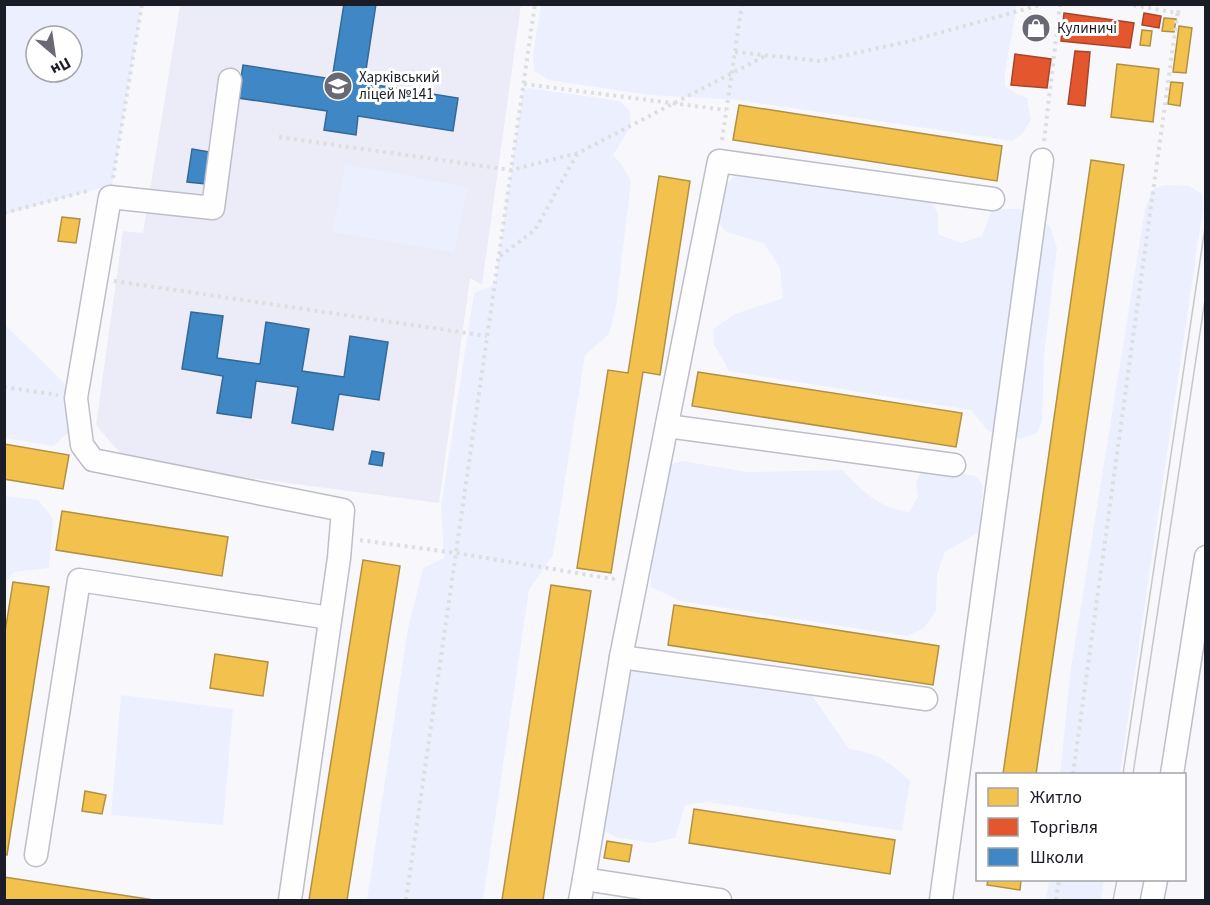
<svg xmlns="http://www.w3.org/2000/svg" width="1210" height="905" font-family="'Source Sans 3',sans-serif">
<rect width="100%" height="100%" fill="#f8f8fc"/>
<path fill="#ebecf7" d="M180,5H521L482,285L470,278L439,503L128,462L96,425L123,231L143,233Z"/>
<g fill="#eceffe" fill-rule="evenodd">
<path d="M541,4L1017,5L1005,73V86L1013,92L1027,98L1031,120L1022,134L1012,141L738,100L649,95L549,80L534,71L533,54Z"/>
<path d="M5,5H142L112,185L5,214ZM36,36H72V72H36Z"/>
<path d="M529,88L620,101L630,111L631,126L613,155L621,164L631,181L616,307L609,334L585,355L553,555L529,590L483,900H367L408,628L423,568L444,558L441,506L474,293L495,284L523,90Z"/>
<path d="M345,164L468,187L454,252L333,232Z"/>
<path d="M737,174L930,199L938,214V234L961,243L982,236L992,209H1020L1050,226L1057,248L1044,355L1042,421L1037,433L1021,439L988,431L971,410L729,371L714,344L713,329L735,314L783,298L780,268L764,243L726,232L719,223L723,187Z"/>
<path d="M1164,185L1189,186L1202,194L1203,208L1120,774H1060L1071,668L1145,209L1153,189Z"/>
<path d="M4,324L64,383L69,410V432L53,446L5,438Z"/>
<path d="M683,461L747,472L842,470C864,492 877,507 909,512L918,497L916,483L922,469L976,476L983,486L979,532L945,552L937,574L936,611L924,628L907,636L680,601L651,587V550L668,465Z"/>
<path d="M5,496L38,500L53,518L49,568L14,572L5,583Z"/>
<path d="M630,671L696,674L809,691L849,749C878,753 888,761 910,781L902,831L708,802L685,805L675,838L651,843L615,837L604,830L605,803Z"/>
<path d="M121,695L233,709L223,825L111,815Z"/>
<path d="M1049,880H1104L1101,900H1046Z"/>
</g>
<g fill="#f2c14e" stroke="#b19043" stroke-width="1.5">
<path d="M1164,18L1176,19L1174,32L1162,31Z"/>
<path d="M1179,26L1192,28L1186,73L1173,72Z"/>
<path d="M1142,30L1152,31L1150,46L1140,45Z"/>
<path d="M1117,64L1159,69L1153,122L1111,117Z"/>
<path d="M1171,82L1183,83L1180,106L1168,104Z"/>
<path d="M739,105L1002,146L997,181L733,140Z"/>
<path d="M1091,160L1124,165L1036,774H1003Z"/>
<path d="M659,176L690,181L660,375L643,372L611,573L577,568L608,370L628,373Z"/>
<path d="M62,217L80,219L76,243L58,241Z"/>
<path d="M698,372L962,413L956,447L692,406Z"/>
<path d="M4,444L69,455L63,489L4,479Z"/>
<path d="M62,511L228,537L222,576L56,550Z"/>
<path d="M363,560L400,566L347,900H309Z"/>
<path d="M13,582L49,587L7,855L4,854V638Z"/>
<path d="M551,585L591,591L575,693L543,900H502Z"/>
<path d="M674,605L939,646L933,685L668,645Z"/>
<path d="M215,654L268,662L263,696L210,688Z"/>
<path d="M85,791L106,795L102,814L82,811Z"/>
<path d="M694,809L895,840L890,874L689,843Z"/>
<path d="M607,841L632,845L629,862L604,858Z"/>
<path d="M4,877L154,900H4Z"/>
<path d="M988,880H1021L1020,890L987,885Z"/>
</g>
<g fill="#e4572e" stroke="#a7452c" stroke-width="1.5">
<path d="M1064,13L1134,23L1130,48L1061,41Z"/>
<path d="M1144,13L1161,16L1159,28L1142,25Z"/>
<path d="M1027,18L1048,21L1046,38L1024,34Z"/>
<path d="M1075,51L1090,52L1085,106L1068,104Z"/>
<path d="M1015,54L1051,59L1047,88L1011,85Z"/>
</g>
<g fill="#3f88c5" stroke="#346896" stroke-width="1.5">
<path d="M344,4H376L364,83L458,98L453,131L358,116L356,135L324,130L327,111L238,98L243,65L332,79Z"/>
<path d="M192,149L210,152L206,184L187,182Z"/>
<path d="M191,312L223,316L217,358L260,364L266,322L309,329L302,371L344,377L350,336L388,342L379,400L339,394L333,430L292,423L298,387L256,381L251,418L217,413L223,376L182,369Z"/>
<path d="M372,451L384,453L382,466L369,464Z"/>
</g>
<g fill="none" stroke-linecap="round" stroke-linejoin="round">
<g stroke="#bdbec7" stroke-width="25">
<g id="minor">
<path d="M230,80L213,208L110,197L76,398L82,445L93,460L343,510L339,558L290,900"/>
<path d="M667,426L954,465"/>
<path d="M621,657L926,699"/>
<path d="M1172,774L1206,557"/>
<path d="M36,855L79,580L330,618"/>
<path d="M584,879L621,657L719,161L993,199"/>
<path d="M580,900L584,879L720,900"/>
<path d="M941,900L1042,160"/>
<path d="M1152,900L1156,880"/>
</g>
</g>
<g stroke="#dddedf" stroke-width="4" stroke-dasharray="3 4.5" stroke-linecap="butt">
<path d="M1126,4L1178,13L1180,4"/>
<path d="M735,52L820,61L906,42L1044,4"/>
<path d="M524,84L726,110"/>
<path d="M279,137L511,170L578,153L767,55"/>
<path d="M722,140L742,4"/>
<path d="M1044,141L1060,4"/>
<path d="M113,178L142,4"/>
<path d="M4,213L91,190"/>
<path d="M500,256L535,230L577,154"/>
<path d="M114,281L487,336"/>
<path d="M4,387L58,395"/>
<path d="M360,540L456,553L613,579L615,577"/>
<path d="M1073,774L1178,10"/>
<path d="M406,900L535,4"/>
<path d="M1056,900L1059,880"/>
</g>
<use href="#minor" stroke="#fefeff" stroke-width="22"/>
<g stroke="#c7c7c9" stroke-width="1.5">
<path d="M1123,774L1206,221"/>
<path d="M1133,774L1206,293"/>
<path d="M1113,900L1117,880"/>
</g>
</g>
<defs>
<g id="shop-disc" transform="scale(1.5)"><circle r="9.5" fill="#686972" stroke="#fff"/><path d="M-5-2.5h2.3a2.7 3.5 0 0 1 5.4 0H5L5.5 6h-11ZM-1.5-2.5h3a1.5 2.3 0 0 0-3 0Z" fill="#fff"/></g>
<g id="school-disc" transform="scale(1.5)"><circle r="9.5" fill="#686972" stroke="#fff"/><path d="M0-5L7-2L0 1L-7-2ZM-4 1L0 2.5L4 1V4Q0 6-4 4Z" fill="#fff"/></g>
</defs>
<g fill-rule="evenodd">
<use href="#shop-disc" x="1036" y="28"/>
<use href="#school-disc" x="338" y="86"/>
</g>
<g text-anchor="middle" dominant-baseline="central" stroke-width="6" stroke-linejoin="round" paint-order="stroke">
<g font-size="15" fill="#1a1c28" stroke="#fff" text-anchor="start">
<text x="1057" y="28">Кулиничі</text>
<text x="359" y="77">Харківський<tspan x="359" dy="17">ліцей №141</tspan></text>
</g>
</g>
<rect width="1210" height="905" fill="none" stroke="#1a1c28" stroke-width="12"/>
<rect x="976" y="773" width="210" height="108" fill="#ffffff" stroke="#a3a4a9" stroke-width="1.5"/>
<rect x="988" y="788" width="30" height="18" fill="#f2c14e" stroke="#a3a4a9" stroke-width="1.5"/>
<text x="1030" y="803" font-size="18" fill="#1a1c28">Житло</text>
<rect x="988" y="818" width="30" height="18" fill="#e4572e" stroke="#a3a4a9" stroke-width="1.5"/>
<text x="1030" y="833" font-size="18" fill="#1a1c28">Торгівля</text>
<rect x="988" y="848" width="30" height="18" fill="#3f88c5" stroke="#a3a4a9" stroke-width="1.5"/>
<text x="1030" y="863" font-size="18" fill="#1a1c28">Школи</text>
<g transform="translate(54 54) rotate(151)"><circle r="28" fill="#ffffff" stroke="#a3a4a9" stroke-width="1.5"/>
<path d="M0-4.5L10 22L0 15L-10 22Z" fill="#686972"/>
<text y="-9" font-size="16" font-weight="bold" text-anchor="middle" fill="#1a1c28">Пн</text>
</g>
</svg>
